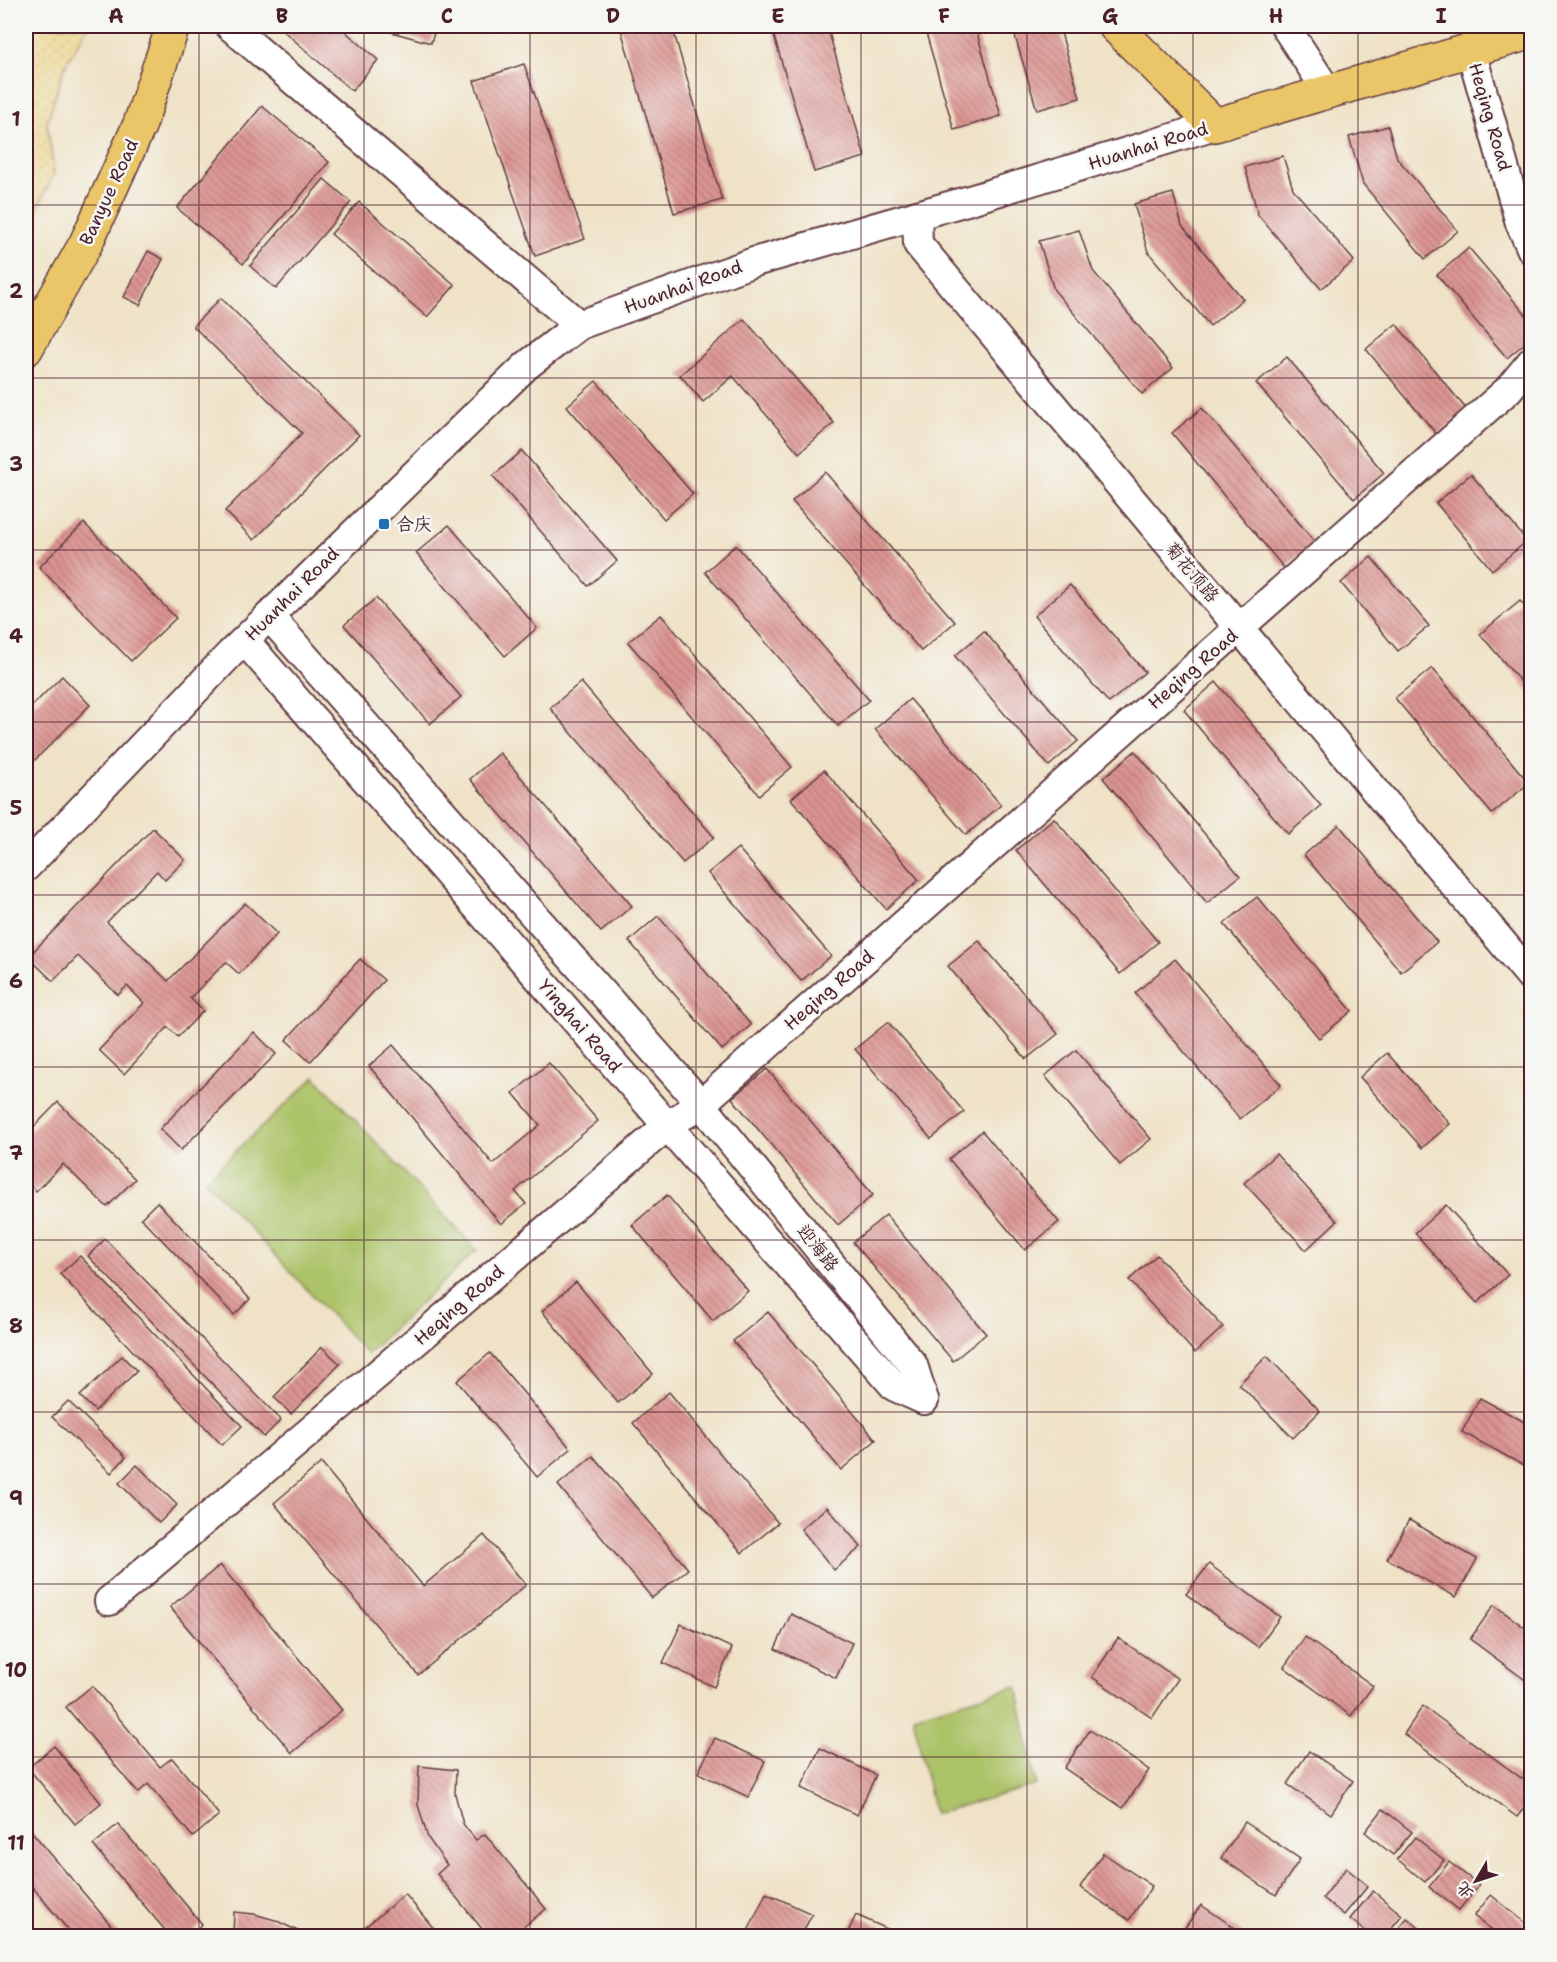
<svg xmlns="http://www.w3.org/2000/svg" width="1557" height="1962" font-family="'Shantell Sans','LXGW WenKai TC',sans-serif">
<defs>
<pattern id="sand-dots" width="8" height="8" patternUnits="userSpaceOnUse" patternTransform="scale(1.5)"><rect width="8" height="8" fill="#eeda9e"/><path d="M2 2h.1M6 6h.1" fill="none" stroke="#cebb88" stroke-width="1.8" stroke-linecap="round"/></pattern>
<pattern id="building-back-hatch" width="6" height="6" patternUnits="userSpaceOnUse" patternTransform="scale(1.5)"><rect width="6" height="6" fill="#db9491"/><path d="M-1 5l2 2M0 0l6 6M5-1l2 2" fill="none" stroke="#b47877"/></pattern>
</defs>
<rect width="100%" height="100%" fill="#f6f6f2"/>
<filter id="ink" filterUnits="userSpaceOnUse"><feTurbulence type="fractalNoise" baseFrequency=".0167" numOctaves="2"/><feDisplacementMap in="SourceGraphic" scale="12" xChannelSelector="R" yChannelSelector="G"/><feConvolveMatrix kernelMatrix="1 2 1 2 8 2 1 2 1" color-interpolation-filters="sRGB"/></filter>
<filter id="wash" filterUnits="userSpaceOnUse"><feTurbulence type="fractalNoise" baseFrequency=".008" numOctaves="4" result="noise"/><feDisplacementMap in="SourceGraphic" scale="24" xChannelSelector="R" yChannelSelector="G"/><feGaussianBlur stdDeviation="1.35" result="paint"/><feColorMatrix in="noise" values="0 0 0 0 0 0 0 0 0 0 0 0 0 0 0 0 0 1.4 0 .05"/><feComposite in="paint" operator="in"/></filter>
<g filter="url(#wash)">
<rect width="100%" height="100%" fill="#efe2c6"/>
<g fill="#acc368" stroke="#7b714a" stroke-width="1.5">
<path d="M315,1077L477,1250L367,1354L205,1180Z"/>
<path d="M1017,1686L1036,1785L934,1814L913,1716Z"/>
</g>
<path fill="url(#sand-dots)" stroke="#9c7c64" stroke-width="1.5" d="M26,26H88L64,68L47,123L54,173L29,228L26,230Z"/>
<g id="blocks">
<g fill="url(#building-back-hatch)">
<path d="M278,26H339L378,60L352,91Z"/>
<path d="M378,26H436L431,43L377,28Z"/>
<path d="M620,26H672L722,200L674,213Z"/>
<path d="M771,26H827L865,157L814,172Z"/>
<path d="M924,26H975L1001,116L954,130Z"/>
<path d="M1012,26H1059L1080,98L1037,110Z"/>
<path d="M524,64L585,239L535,256L474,81Z"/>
<path d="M262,106L329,162L243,264L177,208Z"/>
<path d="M1388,126L1397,158L1458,231L1425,259L1363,184L1349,137Z"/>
<path d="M1283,156L1293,189L1354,261L1321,289L1258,215L1245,167Z"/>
<path d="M324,179L351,202L276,289L250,266Z"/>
<path d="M1173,193L1182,226L1243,299L1210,326L1148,252L1134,204Z"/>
<path d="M359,202L455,285L427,317L331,234Z"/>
<path d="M1079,230L1093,271L1173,368L1142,394L1054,290L1039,241Z"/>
<path d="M1469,248L1532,322V337L1507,358L1437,275Z"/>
<path d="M148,251L163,259L140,305L124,297Z"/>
<path d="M221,298L359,435L254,540L225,511L302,433L193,326Z"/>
<path d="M744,319L834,423L799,453L733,376L703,402L680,375Z"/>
<path d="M1396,324L1467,410L1437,435L1366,349Z"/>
<path d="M1287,357L1384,473L1354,499L1256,383Z"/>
<path d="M596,381L693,494L664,519L567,406Z"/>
<path d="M1202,408L1315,542L1284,568L1172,433Z"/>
<path d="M522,451L617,561L588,586L493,476Z"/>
<path d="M825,472L955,622L921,651L792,501Z"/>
<path d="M1471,474L1527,541L1492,570L1436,503Z"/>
<path d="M84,523L176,618L131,661L39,567Z"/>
<path d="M449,525L537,628L505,656L416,553Z"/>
<path d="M736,545L869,700L838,726L705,572Z"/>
<path d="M1371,557L1429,626L1398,651L1341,583Z"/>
<path d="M1070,585L1145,672L1109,703L1034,616Z"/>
<path d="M376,598L461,697L430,724L344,625Z"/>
<path d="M1520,601L1532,615V695L1480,634Z"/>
<path d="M661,615L792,767L759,795L628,642Z"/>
<path d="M984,631L1078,741L1049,766L955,656Z"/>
<path d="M1432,668L1529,783L1492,814L1395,698Z"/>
<path d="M62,676L90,705L26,769V712Z"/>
<path d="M581,682L714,837L683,863L550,708Z"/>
<path d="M1216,682L1321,806L1288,834L1184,710Z"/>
<path d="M910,699L1001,805L966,835L875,729Z"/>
<path d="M1135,751L1240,876L1207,903L1103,778Z"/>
<path d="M500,753L632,906L601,932L470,779Z"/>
<path d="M824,770L919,880L886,909L791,799Z"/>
<path d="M1054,818L1158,942L1120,974L1016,850Z"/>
<path d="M1339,825L1437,942L1401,972L1304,855Z"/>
<path d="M153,828L185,860L165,880L157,871L107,922L168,981L245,903L277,934L239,974L226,962L190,998L203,1011L178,1037L168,1027L124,1074L99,1050L144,1003L127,986L118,995L78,956L53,981L28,957Z"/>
<path d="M738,848L831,956L801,981L708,873Z"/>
<path d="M1257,897L1352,1011L1319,1038L1224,924Z"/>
<path d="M658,916L751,1025L722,1050L629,941Z"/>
<path d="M979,941L1058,1034L1026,1059L948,966Z"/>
<path d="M360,959L384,980L310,1062L286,1040Z"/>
<path d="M1175,959L1281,1085L1240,1119L1135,993Z"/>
<path d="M888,1022L964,1112L931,1139L855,1049Z"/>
<path d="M254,1032L276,1054L181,1150L160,1129Z"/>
<path d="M393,1045L493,1164L540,1125L513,1093L549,1063L598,1121L515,1191L526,1204L501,1224L369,1066Z"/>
<path d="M1076,1050L1151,1139L1120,1165L1045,1076Z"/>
<path d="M1387,1053L1450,1124L1422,1148L1360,1077Z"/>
<path d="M767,1069L873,1195L838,1225L732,1098Z"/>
<path d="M58,1102L135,1179L107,1207L63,1164L36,1191L26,1181V1135Z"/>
<path d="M982,1131L1059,1222L1025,1250L949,1159Z"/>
<path d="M1276,1154L1337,1221L1306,1250L1244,1183Z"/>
<path d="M667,1195L748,1291L713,1321L632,1225Z"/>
<path d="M157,1202L250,1299L234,1315L141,1218Z"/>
<path d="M1446,1205L1508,1275L1477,1303L1415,1233Z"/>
<path d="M886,1215L986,1334L953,1361L853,1242Z"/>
<path d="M105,1239L281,1420L264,1437L88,1256Z"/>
<path d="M1157,1255L1223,1327L1195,1353L1129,1280Z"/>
<path d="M80,1256L242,1426L222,1445L60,1274Z"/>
<path d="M576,1282L653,1374L618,1403L542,1311Z"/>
<path d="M768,1312L876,1440L841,1470L733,1341Z"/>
<path d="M322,1347L340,1364L291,1414L274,1397Z"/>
<path d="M490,1353L571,1449L537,1477L457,1381Z"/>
<path d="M122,1356L137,1371L95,1411L80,1396Z"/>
<path d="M1267,1356L1320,1411L1293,1438L1239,1384Z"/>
<path d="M669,1392L778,1523L742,1553L633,1423Z"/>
<path d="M1480,1398L1532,1426V1470L1462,1432Z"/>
<path d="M68,1401L126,1457L111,1473L52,1417Z"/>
<path d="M593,1456L688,1569L652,1598L558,1485Z"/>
<path d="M321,1463L423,1586L484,1535L526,1585L418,1675L274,1503Z"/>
<path d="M137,1465L177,1505L159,1523L119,1483Z"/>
<path d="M827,1507L861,1547L834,1570L801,1529Z"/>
<path d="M1409,1520L1477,1559L1456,1597L1387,1559Z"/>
<path d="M1209,1564L1280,1617L1258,1647L1186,1594Z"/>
<path d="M220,1565L342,1710L292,1753L170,1607Z"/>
<path d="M1494,1605L1532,1633V1685L1470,1639Z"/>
<path d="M791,1614L852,1643L836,1678L775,1649Z"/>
<path d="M681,1624L732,1648L714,1687L663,1663Z"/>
<path d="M1305,1637L1373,1686L1351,1716L1284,1667Z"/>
<path d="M1118,1638L1178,1679L1152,1718L1092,1677Z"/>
<path d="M92,1686L160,1767L172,1758L219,1815L193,1837L148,1784L138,1793L66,1707Z"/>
<path d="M1423,1706L1532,1786V1798L1517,1817L1404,1734Z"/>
<path d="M1090,1730L1149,1770L1123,1808L1064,1768Z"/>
<path d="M715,1738L765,1761L748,1797L698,1773Z"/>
<path d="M54,1746L101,1803L75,1824L28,1768Z"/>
<path d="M820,1748L876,1775L857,1815L801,1788Z"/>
<path d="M1309,1751L1353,1781L1331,1814L1287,1784Z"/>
<path d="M419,1766L456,1770L455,1794L463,1824L476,1840L485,1834L546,1909L512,1936H488L437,1874L447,1865L428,1838L418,1805Z"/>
<path d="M1383,1809L1412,1832L1393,1855L1365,1832Z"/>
<path d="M1245,1822L1300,1859L1276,1895L1221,1858Z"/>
<path d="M118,1824L202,1924L188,1936H170L93,1845Z"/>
<path d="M27,1826L120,1936H73L26,1879V1827Z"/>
<path d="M1415,1837L1444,1860L1425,1882L1397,1859Z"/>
<path d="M1103,1853L1152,1886L1129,1920L1080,1887Z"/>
<path d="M1449,1862L1479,1885L1459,1910L1429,1887Z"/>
<path d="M1346,1868L1368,1886L1344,1915L1323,1898Z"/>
<path d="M1373,1891L1402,1915L1385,1936H1372L1350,1919Z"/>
<path d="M766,1893L812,1914L801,1936H760L748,1931Z"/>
<path d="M405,1894L440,1936H361L358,1933Z"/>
<path d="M1491,1895L1532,1928V1936H1500L1474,1916Z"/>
<path d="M1201,1905L1247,1936H1179Z"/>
<path d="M234,1912L254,1914L275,1920L308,1936H233Z"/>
<path d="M856,1915L903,1936H846Z"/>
<path d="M1407,1918L1429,1936H1392Z"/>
</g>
</g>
</g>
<g filter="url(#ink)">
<use href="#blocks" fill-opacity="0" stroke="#633c42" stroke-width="1.5"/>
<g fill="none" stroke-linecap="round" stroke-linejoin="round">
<g stroke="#633c42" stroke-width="32">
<g id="minor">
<path d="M230,26L579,325"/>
<path d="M1285,26L1328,92"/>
<path d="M1471,51L1520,223L1532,250"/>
<path d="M917,215L918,244L1532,978"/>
<path d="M269,616L701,1104L913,1365L924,1400"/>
<path d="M245,641L895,1387L924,1400"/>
<path d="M26,867L231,653L526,366L579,325L754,262L970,200L1215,125"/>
<path d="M109,1601L386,1367L667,1126L701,1104L1508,390L1532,361"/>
</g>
</g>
<g stroke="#633c42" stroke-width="36">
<g id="major">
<path d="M1115,26L1215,125L1532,32"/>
<path d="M26,349L86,243L140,124L173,26"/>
</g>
</g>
<use href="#minor" stroke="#fff" stroke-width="28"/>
<use href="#major" stroke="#eac669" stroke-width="33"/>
</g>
</g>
<path fill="none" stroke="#4a1f2b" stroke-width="1.5" stroke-opacity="0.55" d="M199,26V1936M364,26V1936M530,26V1936M696,26V1936M861,26V1936M1027,26V1936M1193,26V1936M1358,26V1936M26,205H1532M26,378H1532M26,550H1532M26,722H1532M26,895H1532M26,1067H1532M26,1240H1532M26,1412H1532M26,1584H1532M26,1757H1532"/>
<rect fill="#1f6fb2" stroke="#f6f6f2" stroke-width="2" x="378" y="518" width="12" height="12" rx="3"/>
<g text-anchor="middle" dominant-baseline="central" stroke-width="5" stroke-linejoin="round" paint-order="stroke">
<g font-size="18" fill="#4a1f2b" stroke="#f6f6f2">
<text transform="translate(1490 117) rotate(74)">Heqing Road</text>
<text transform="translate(1148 146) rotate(-17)">Huanhai Road</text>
<text transform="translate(109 192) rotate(-65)">Banyue Road</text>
<text transform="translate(683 287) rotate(-20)">Huanhai Road</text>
<text transform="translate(1192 572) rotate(50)">菊花顶路</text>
<text transform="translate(292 594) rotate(-45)">Huanhai Road</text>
<text transform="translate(1193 669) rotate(-41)">Heqing Road</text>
<text transform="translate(829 990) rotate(-41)">Heqing Road</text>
<text transform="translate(580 1026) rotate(49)">Yinghai Road</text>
<text transform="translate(818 1248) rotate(51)">迎海路</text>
<text transform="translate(459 1305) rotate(-41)">Heqing Road</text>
</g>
<g font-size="18" fill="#4a1f2b" stroke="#f6f6f2" text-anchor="start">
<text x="396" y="524">合庆</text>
</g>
</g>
<rect width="1557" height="1962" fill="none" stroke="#f6f6f2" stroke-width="66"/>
<g transform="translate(1476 1881) rotate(231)" stroke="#f6f6f2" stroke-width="4.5" paint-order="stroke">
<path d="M0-4.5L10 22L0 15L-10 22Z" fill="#4a1f2b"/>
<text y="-9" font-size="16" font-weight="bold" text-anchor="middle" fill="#4a1f2b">北</text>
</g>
<rect x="33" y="33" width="1491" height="1896" fill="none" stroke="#4a1f2b" stroke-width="2"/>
<g font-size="20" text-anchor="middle" font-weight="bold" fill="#4a1f2b">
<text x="116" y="23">A</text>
<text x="282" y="23">B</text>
<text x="447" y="23">C</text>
<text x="613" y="23">D</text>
<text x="778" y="23">E</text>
<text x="944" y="23">F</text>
<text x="1110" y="23">G</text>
<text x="1276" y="23">H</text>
<text x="1441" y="23">I</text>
<text x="16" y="126">1</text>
<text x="16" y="298">2</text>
<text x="16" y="471">3</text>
<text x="16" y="643">4</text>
<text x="16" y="815">5</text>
<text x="16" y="988">6</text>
<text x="16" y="1160">7</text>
<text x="16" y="1333">8</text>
<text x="16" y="1505">9</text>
<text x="16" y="1677">10</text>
<text x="16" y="1850">11</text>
</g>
</svg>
